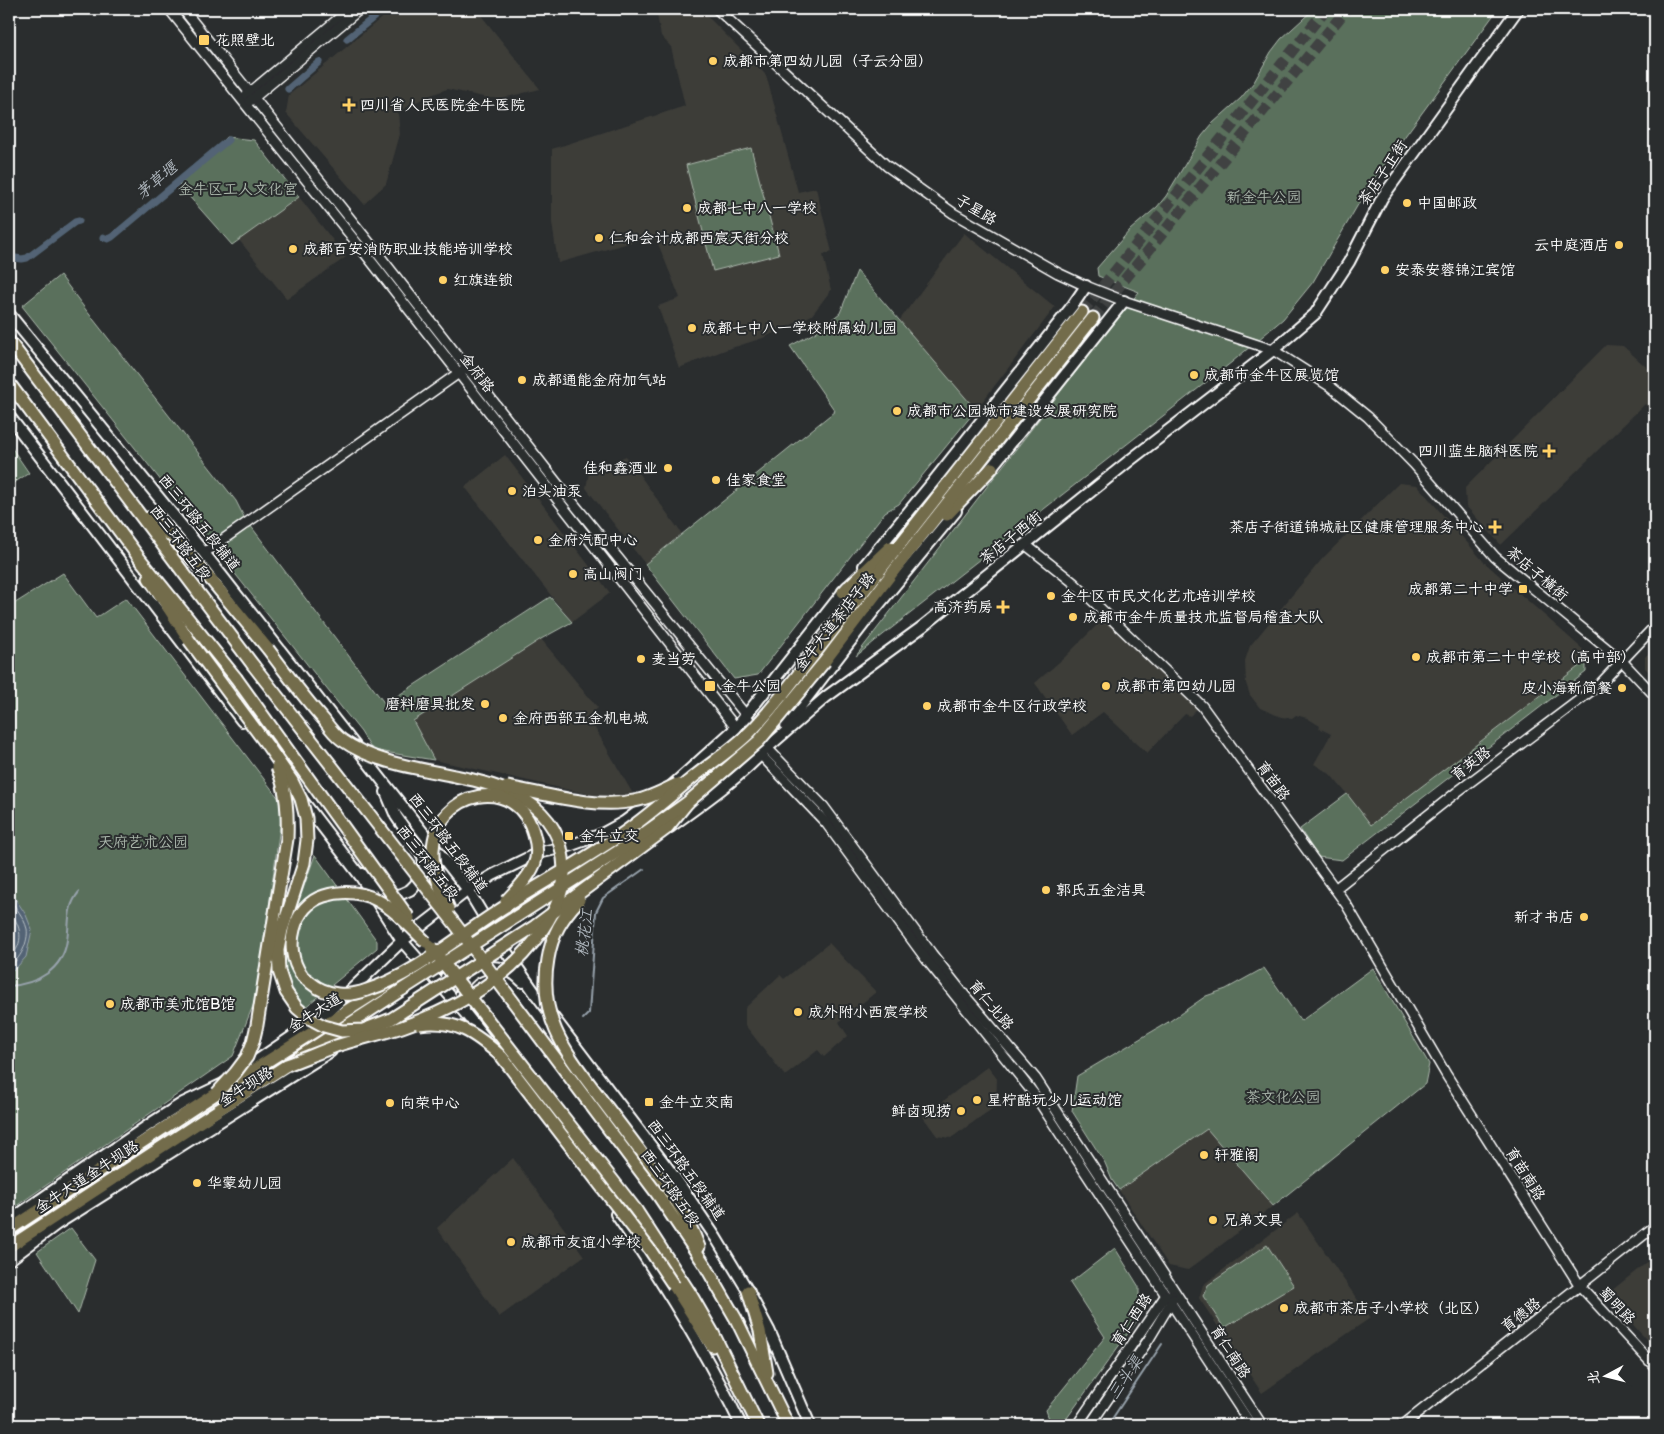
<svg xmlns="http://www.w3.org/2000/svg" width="1664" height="1434" font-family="'Balsamiq Sans','LXGW WenKai TC',sans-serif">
<rect width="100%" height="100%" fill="#2a2d2e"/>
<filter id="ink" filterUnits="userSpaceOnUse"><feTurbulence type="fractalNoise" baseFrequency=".02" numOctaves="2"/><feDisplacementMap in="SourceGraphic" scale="10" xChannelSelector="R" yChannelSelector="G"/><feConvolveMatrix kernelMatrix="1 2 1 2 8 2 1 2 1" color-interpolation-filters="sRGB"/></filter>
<g filter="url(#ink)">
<g fill="#3d3d39">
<path d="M392,9H476L540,89L503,98H488L447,89L426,97L398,112L400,134L386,184L364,204L286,113L289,95Z"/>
<path d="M663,9H700L766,75L798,192L816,188L832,252L823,255L831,290L812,315L763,338L725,350L679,368L658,306L680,298L657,241L650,237L558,263L552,223V149L685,106L671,47L661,36L657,15Z"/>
<path d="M299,197L346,257L287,299L239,240Z"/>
<path d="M964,233L1055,307L976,410L899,321Z"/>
<path d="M1606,345L1623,346L1655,375V414L1645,404L1501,545L1466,506L1465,488Z"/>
<path d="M505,455L610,593L572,622L465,487Z"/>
<path d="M626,456L682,534L645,564L586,488L589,473Z"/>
<path d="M1399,483L1417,485L1484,562L1587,653L1586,661L1371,825L1347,794L1330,774L1314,764L1331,734L1319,728L1320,726L1307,718L1296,715L1292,718L1281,717L1260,708L1250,695L1246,683L1245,661L1250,646L1323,558Z"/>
<path d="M1104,618L1199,707L1190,716L1185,714L1147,753L1103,712L1072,735L1035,683L1065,657Z"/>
<path d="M541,639L598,708L588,716L633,794L606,798L434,760L413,721Z"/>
<path d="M1655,646V678L1645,668V657Z"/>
<path d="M829,943L876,992L839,1022L848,1036L824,1057L818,1050L785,1076L745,1025V1008L780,975L784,979Z"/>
<path d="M988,1066L997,1079L996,1106L951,1138L937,1136L923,1117Z"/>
<path d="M1207,1129L1273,1206L1188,1270L1169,1266L1119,1190Z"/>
<path d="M513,1158L584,1256L499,1317L437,1228Z"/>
<path d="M1298,1213L1370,1318L1262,1393L1199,1298L1203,1285Z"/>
<path d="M1655,1256V1349L1606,1295Z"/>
</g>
<g fill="#5a705b" stroke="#acb8ad">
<path d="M1314,9H1498L1370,184L1313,282L1283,319L1232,362L856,656L1098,343L1139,292L1098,276L1097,268L1130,230L1157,207L1166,196L1202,136L1213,123L1241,98L1254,82L1271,52L1281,39Z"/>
<path d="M226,137L254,140L299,197L232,245L179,185Z"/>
<path d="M751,148L779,254L713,271L686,165Z"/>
<path d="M857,271L976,410L899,504L885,512L758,675L734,679L645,564L835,411L790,346L816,332L840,313Z"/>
<path d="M60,275L86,310L236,501L244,517L385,704L550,597L572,622L541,639L413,721L434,760L372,750L361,732L22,306Z"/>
<path d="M9,444L29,473L9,486Z"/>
<path d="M63,573L96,618L126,598L283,804L264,943L254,1003L233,1056L9,1211V607Z"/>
<path d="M1586,661V672L1342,860L1318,857L1300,829L1347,794L1371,825Z"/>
<path d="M315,855L377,941V948L304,1008C298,999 290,988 287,978C279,949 291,921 301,895C306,882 310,868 315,855Z"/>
<path d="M1264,968L1301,1021L1373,968L1429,1064L1425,1084L1273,1206L1207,1129L1119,1190L1112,1180L1105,1163L1072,1111L1077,1076L1170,1021L1206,996L1226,989Z"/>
<path d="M71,1228L95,1260L78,1314L37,1252Z"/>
<path d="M1267,1245L1294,1286L1224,1328L1203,1296L1208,1285Z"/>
<path d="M1115,1248L1139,1287V1318L1062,1425H1051L1046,1410L1105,1337L1070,1283Z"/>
</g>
<path fill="#526474" stroke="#97a2ac" d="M9,889L26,915L32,930L26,957L16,968L9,972Z"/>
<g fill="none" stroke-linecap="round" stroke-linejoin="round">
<g stroke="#bac1c7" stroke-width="1">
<path d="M9,898C15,907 24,917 27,929C29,941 20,961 9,966"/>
<path d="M9,909C21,927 26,942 9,959"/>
</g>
<g stroke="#97a2ac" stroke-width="2">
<path d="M9,986C37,984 63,970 67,940C70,921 66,908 79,892"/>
<path d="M583,1019L589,1013L596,912L603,898L644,869"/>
<path d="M1108,1425L1162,1344"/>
</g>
<g stroke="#526474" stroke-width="7">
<path d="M347,39L384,9"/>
<path d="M288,89L319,62"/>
<path d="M103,237L108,239L112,237L228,140"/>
<path d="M9,257L22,259L27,258L75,222L79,221"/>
</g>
<g stroke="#3f4243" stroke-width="11" stroke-dasharray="11 5.5" stroke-linecap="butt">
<path d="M1082,312L1326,9"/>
<path d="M1093,318L1347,9"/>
</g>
<g stroke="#fff" stroke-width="12">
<g id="tertiary">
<path d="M169,9L360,247L736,728"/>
<path d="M183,9L368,241L557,483L745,714L767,748L824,807L932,954L966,997L1036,1079L1262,1425"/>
<path d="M717,9L887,166L953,213L1058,273L1086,286L1124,301L1273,350L1331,387L1368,417L1414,464L1495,557L1622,661L1655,696"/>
<path d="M247,95L350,9"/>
<path d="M250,101L360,9"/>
<path d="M1026,545L1074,583L1202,706L1346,904L1447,1076L1580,1286L1655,1367"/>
<path d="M204,553L463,370"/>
<path d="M761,755L826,823L926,959L1034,1094L1251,1425"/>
<path d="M1335,889L1457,792L1599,685L1655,626"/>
<path d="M498,940L527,921"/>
<path d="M1077,1425L1166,1295H1171"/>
<path d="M1090,1425L1149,1339L1173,1299"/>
<path d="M1403,1425L1655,1226"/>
</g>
</g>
<g stroke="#fff" stroke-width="14">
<g id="secondary">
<path d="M9,314L204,553L468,890L498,940L535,993L676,1179L716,1238L748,1291L769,1330L810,1425"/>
<path d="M9,416L242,721"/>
<path d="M987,473L1124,301"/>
<path d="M864,566L933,482L1073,305L1086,286"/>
<path d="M786,725L876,608L956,511"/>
<path d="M767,748L826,697L922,627L1129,461L1273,350L1315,314L1349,262L1382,198L1518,9"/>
<path d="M302,800L361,877L402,941L465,1013L488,1042"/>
<path d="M670,827C703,803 744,775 770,744"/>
<path d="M363,874L389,894L399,895L410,890L415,885L425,868L423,856L396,816L386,792"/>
<path d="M527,921L560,900"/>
<path d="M446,977L498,940"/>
<path d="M464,1008C463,1003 460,998 461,993C462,974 488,963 504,969C511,971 518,977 523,982"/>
<path d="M616,1214C663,1282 705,1351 741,1425"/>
<path d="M9,1221L153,1122L183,1103L223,1084L328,1012L402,941L468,890L493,875L538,853L569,846L602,834L624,822L666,791L736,728L847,587"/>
<path d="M9,1260L57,1224L331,1051"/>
</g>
</g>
<g stroke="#fff" stroke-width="15">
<g id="trunk">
<path d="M9,341L253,665"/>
<path d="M9,383L140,559L236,678"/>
<path d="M947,515L992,468"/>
<path d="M148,518L175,539L212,581L268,649"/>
<path d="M149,578L189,640"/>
<path d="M843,592L890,547"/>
<path d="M815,653L1082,312"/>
<path d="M825,661L896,568L1093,318"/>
<path d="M638,1148C662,1180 685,1209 699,1247"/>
<path d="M658,1195L705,1265L736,1319L788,1425"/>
<path d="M636,1210L690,1293L713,1333L758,1425"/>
<path d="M9,1230L217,1093L386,986"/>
<path d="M9,1247L403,989"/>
<path d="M674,1286L712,1346"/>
<path d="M748,1291L760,1331L767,1373"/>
</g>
</g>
<use href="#tertiary" stroke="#2a2d2e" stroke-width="9"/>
<use href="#secondary" stroke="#2a2d2e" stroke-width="10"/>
<use href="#trunk" stroke="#736c4b" stroke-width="11"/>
<g stroke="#fff" stroke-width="15" stroke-linecap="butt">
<g id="trunk-bridge">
<path d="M189,640L267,745L292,781L301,799L306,818L307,840L304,863L282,930L278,950L279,971L286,992L297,1008L309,1018L324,1026L342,1031L363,1030L391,1019L535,926L666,829L688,802"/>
<path d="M268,649C286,673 304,698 324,720C329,727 335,735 342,740C394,777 470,767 525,800C550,816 563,840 564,869C565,891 555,911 543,929C511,978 456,1008 402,1027C381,1034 358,1039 336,1046C320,1052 303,1059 287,1065"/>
<path d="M253,665L455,924L658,1195"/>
<path d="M236,678L409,918"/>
<path d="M507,787C546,794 595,809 634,801C648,799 663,791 677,784"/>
<path d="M579,900C562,918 552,934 548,959C538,1015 563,1049 595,1091C609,1110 624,1129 638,1148"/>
<path d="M449,909C441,890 432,871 433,850C435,790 518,772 534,835C537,845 538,856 534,865C528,879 516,890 506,901"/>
<path d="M426,942C395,912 371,882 324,896C293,905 283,949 301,974C303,978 308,980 311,983C326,996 349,997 367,990C412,976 455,939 495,913C536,886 579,863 619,836C646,818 671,795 696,775C714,761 734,748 750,732C774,708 794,679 815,653"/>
<path d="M431,947L636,1210"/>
<path d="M403,989L625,847L688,802L759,741L825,661"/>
<path d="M419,1024C456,1019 475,1033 502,1057L650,1250L674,1286"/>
<path d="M217,1093L235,1073L247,1057L253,1042L257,1025L287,839C288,814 287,791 277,767"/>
</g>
</g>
<use href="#trunk-bridge" stroke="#736c4b" stroke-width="11"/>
</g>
</g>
<g fill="#ffd166" stroke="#2a2d2e" stroke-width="2">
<rect x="198" y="34" width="12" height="12" rx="2.5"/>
<circle cx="713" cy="61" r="5"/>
<path d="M346.5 97.5h5v5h5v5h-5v5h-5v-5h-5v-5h5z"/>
<circle cx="1407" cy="203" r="5"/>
<circle cx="687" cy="208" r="5"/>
<circle cx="599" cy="238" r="5"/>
<circle cx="1619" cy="245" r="5"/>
<circle cx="293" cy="249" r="5"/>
<circle cx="1385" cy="270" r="5"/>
<circle cx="443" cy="280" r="5"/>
<circle cx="692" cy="328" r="5"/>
<circle cx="1194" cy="375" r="5"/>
<circle cx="522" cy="380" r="5"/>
<circle cx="897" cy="411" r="5"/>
<path d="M1546.5 443.5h5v5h5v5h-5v5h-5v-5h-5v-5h5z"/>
<circle cx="668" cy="468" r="5"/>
<circle cx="716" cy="480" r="5"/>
<circle cx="512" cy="491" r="5"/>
<path d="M1492.5 519.5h5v5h5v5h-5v5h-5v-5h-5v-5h5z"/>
<circle cx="538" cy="540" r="5"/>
<circle cx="573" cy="574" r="5"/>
<rect x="1518" y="584" width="10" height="10" rx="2.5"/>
<circle cx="1051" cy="596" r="5"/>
<path d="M1000.5 599.5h5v5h5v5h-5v5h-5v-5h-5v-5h5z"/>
<circle cx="1073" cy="617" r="5"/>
<circle cx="1416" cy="657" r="5"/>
<circle cx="641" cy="659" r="5"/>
<rect x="704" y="680" width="12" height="12" rx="2.5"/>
<circle cx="1106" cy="686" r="5"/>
<circle cx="1622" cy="688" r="5"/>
<circle cx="485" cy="704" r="5"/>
<circle cx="927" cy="706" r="5"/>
<circle cx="503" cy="718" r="5"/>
<rect x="564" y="831" width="10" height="10" rx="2.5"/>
<circle cx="1046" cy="890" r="5"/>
<circle cx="1584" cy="917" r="5"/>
<circle cx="110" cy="1004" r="5"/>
<circle cx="798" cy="1012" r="5"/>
<circle cx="977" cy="1100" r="5"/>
<rect x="644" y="1097" width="10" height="10" rx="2.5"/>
<circle cx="390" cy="1103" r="5"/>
<circle cx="961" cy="1111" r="5"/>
<circle cx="1204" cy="1155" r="5"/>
<circle cx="197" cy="1183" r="5"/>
<circle cx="1213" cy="1220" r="5"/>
<circle cx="511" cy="1242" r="5"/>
<circle cx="1284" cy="1308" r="5"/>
</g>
<g text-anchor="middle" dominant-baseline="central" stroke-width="4" stroke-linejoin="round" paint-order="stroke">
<g font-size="15" fill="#fff" stroke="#2a2d2e" text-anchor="start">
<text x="215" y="40">花照壁北</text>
<text x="723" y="61">成都市第四幼儿园（子云分园）</text>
<text x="360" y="105">四川省人民医院金牛医院</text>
<text x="1417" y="203">中国邮政</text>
<text x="697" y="208">成都七中八一学校</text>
<text x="609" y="238">仁和会计成都西宸天街分校</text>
<text x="1609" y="245" text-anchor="end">云中庭酒店</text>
<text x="303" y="249">成都百安消防职业技能培训学校</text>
<text x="1395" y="270">安泰安蓉锦江宾馆</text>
<text x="453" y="280">红旗连锁</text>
<text x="702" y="328">成都七中八一学校附属幼儿园</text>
<text x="1204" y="375">成都市金牛区展览馆</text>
<text x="532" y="380">成都通能金府加气站</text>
<text x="907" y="411">成都市公园城市建设发展研究院</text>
<text x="1538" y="451" text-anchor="end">四川蓝生脑科医院</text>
<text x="658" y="468" text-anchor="end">佳和鑫酒业</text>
<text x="726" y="480">佳家食堂</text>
<text x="522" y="491">泊头油泵</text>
<text x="1484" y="527" text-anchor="end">茶店子街道锦城社区健康管理服务中心</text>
<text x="548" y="540">金府汽配中心</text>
<text x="583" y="574">高山阀门</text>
<text x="1513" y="589" text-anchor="end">成都第二十中学</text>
<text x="1061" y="596">金牛区市民文化艺术培训学校</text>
<text x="993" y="607" text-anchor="end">高济药房</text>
<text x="1083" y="617">成都市金牛质量技术监督局稽查大队</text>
<text x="1426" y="657">成都市第二十中学校（高中部）</text>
<text x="651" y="659">麦当劳</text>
<text x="721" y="686">金牛公园</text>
<text x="1116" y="686">成都市第四幼儿园</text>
<text x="1612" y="688" text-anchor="end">皮小海新简餐</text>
<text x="475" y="704" text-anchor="end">磨料磨具批发</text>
<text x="937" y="706">成都市金牛区行政学校</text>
<text x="513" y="718">金府西部五金机电城</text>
<text x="579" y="836">金牛立交</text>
<text x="1056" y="890">郭氏五金洁具</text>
<text x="1574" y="917" text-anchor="end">新才书店</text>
<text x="120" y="1004">成都市美术馆B馆</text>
<text x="808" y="1012">成外附小西宸学校</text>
<text x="987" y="1100">星柠酷玩少儿运动馆</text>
<text x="659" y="1102">金牛立交南</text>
<text x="400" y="1103">向荣中心</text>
<text x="951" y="1111" text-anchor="end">鲜卤现捞</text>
<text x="1214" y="1155">轩雅阁</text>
<text x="207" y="1183">华蒙幼儿园</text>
<text x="1223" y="1220">兄弟文具</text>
<text x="521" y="1242">成都市友谊小学校</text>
<text x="1294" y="1308">成都市茶店子小学校（北区）</text>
</g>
<g font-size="15" fill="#fff" stroke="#2a2d2e">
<text transform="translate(1383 173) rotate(-56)">茶店子正街</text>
<text transform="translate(976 210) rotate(31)">子星路</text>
<text transform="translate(477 373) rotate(52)">金府路</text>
<text transform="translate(199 523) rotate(51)">西三环路五段辅道</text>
<text transform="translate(1011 538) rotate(-39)">茶店子西街</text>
<text transform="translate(180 543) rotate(53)">西三环路五段</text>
<text transform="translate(1537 574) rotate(40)">茶店子横街</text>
<text transform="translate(835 622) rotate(-52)">金牛大道茶店子路</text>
<text transform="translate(1471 764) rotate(-37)">育英路</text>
<text transform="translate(1273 781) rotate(54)">育苗路</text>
<text transform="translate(448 843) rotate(53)">西三环路五段辅道</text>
<text transform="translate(427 863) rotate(52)">西三环路五段</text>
<text transform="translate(991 1005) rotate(50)">育仁北路</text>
<text transform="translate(315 1013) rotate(-32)">金牛大道</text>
<text transform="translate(246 1087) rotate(-32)">金牛坝路</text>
<text transform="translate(686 1170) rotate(54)">西三环路五段辅道</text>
<text transform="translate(1525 1174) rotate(58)">育苗南路</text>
<text transform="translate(87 1177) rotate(-33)">金牛大道金牛坝路</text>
<text transform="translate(670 1188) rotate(55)">西三环路五段</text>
<text transform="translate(1617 1306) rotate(47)">蜀明路</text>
<text transform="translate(1521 1315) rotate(-38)">育德路</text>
<text transform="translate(1132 1320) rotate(-56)">育仁西路</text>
<text transform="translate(1230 1352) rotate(57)">育仁南路</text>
</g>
<g font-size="15" fill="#acb8ad" stroke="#2a2d2e">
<text x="238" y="189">金牛区工人文化宫</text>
<text x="1264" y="197">新金牛公园</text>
<text x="143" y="842">天府艺术公园</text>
<text x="1283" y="1097">茶文化公园</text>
</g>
<g font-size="16" font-style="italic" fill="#b1b9c0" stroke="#2a2d2e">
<text transform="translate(157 181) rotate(-40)">茅草堰</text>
<text transform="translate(585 933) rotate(-83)">桃花江</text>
<text transform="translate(1126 1378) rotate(-56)">三斗渠</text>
</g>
</g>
<rect width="1664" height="1434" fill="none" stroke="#2a2d2e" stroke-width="30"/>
<rect x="15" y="15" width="1634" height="1404" fill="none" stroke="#fff" stroke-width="2" filter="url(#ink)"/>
<g transform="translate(1606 1376) rotate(263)" stroke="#2a2d2e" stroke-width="4" paint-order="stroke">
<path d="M0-4L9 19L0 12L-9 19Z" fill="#ffffff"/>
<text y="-8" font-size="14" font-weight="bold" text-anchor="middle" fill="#ffffff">北</text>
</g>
</svg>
